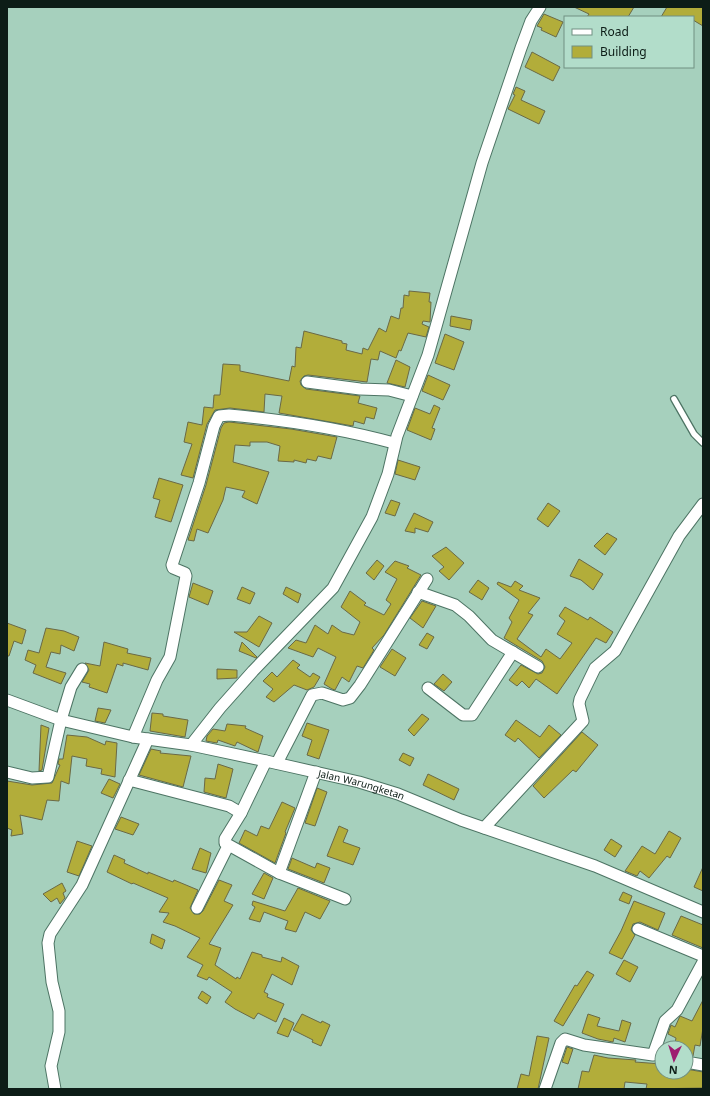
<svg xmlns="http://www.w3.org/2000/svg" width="710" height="1096" font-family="'Noto Sans',sans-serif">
<rect width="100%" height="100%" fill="#a6d0bd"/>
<g fill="#b2ad3a" stroke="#6a6946">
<path d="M574,7H634L628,17H587L589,14Z"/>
<path d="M667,7H703V26L693,20V17H661Z"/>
<path d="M544,14L563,22L556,37L541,30L542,28L537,26Z"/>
<path d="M532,52L560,67L553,81L525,67Z"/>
<path d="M516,87L525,91L521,100L545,111L539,124L508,109L515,95L513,94Z"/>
<path d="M409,291L430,293L429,302H431L430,322L423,321L422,324L429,327L426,337L408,333L401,351L399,350L396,358L380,351L378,360L371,359L367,382L308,375L304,376L300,381L301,385L306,389L360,396L358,403L377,408L374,419L366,417L364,424L354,421L353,426L279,413L282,396L265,394L264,412L230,408L215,410L207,424L193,478L181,475L192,444L184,442L188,422L202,425L204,407L213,408L214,395H220L223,364L240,365V371L289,381L292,366L295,367L296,347L301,348L304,331L342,341V343L347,344L346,350L362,354L363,348L368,350L379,328L386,332L391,316L399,319L401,308H403L404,295L409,296Z"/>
<path d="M451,316L472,320L470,330L450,326Z"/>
<path d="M445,334L464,342L454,370L435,363Z"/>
<path d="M396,360L410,367L405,387L387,383Z"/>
<path d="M428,375L450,385L443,400L422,391Z"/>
<path d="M434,405L440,408L432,428L435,429L431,440L407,430L415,408L430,414Z"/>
<path d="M229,422L291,429L337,437L331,459L318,456L316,461L307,459L306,463L294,460V462L278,461L280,446L267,442H250V446L235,445L233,462L269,472L257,504L242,497L245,491L226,487L223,500L208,533L197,529L194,541L188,540L206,485L221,428L224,423Z"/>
<path d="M398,460L420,467L415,480L395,474Z"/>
<path d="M159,478L183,485L171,522L155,517L160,500L153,498Z"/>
<path d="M391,500L400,503L395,516L385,513Z"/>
<path d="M548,503L560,511L548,527L537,519Z"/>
<path d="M414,513L433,522L428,532L415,528V533L405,531Z"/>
<path d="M607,533L617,539L605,555L594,546Z"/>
<path d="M446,547L464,563L449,580L439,571L444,567L432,556Z"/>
<path d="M579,559L603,574L593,590L581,580L570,576Z"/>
<path d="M377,560L384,566L374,580L366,573Z"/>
<path d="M395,561L409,566L407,568L421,575L384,635L372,648L374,650L363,668L357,666L349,682L342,677L335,690L332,689L324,684L336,657L318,648L313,657L288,648L296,640L306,643L315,625L328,634L332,625L342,632L354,635L360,622L341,607L350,591L366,603L364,605L384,615L391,604L386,600L397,579L385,572Z"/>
<path d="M478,580L489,588L482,600L469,592Z"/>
<path d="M515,581L523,586L519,590L540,598L528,613L533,615L517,639L541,657L546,649L560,659L572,643L557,634L565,621L559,616L565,607L588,620L590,617L613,632L606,643L596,638L557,694L536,679L529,688L522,681L517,686L509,680L521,665L538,674L542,673L545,667L542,661L504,638L512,622L509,618L519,600L497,584L498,582L511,587Z"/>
<path d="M193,583L213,591L208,605L189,597Z"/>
<path d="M242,587L255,593L250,604L237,599Z"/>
<path d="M286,587L301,594L298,603L283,594Z"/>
<path d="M422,601L436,606L423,628L410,618Z"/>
<path d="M259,616L272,623L259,647L234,632H247Z"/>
<path d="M7,623L26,630L22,644L14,641L9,656H7Z"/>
<path d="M46,628L64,631L79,637L74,651L61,645L60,654L51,652L46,667L66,673L61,684L33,673L36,665L25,660L28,650L39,653Z"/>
<path d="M427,633L434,637L427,649L419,645Z"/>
<path d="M104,642L128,649L127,653L151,658L148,670L123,663V666L117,664L107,693L89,687L90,684L82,682L89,670L85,663L100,666Z"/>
<path d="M242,642L257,657L256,658L239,651Z"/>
<path d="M392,649L406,658L395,676L380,667Z"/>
<path d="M293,660L300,665L297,668L310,677L313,673L320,677L314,687L307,690L294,685L274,702L266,697L273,689L263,681L272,672L277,677Z"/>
<path d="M217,669L237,670V678L217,679Z"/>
<path d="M443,674L452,682L444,691L434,684Z"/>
<path d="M98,708L111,710L105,723L95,721Z"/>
<path d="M152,713L163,714V716L188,720L185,737L150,731Z"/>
<path d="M422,714L429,719L414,736L408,730Z"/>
<path d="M516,720L540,737L549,725L561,735L539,758L518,738L515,742L505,735Z"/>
<path d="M307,723L329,730L319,759L307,755L312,740L302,736Z"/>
<path d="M227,724L246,726L245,728L263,736L258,752L237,742L235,746L218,740L217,743L206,741L207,736L213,729L225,731Z"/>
<path d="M41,725L49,728L42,770L39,771Z"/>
<path d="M582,732L598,745L576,772L573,770L544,798L533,786Z"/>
<path d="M67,735L87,737L105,745L106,741L117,743L115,777L101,774L102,769L86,766L87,759L72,756L69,784L61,781L59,801L47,800L42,820L20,815L23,834L11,836L12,830L7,828V781L32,785L52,783L60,765L58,764L59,759H63Z"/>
<path d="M151,749L161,751L160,753L191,756L183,787L139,775Z"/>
<path d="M403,753L414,758L410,766L399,760Z"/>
<path d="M218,764L233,769L226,798L204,792L205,778L215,779Z"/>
<path d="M428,774L459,789L454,800L423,785Z"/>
<path d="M109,779L120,784L113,798L101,793Z"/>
<path d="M317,788L327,792L315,826L305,823Z"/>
<path d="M282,802L295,808L285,832L286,833L275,863L239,843L245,830L257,836L261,826L269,829Z"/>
<path d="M121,817L139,824L133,835L115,829Z"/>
<path d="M339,826L348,830L343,842L360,848L353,865L327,856Z"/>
<path d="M669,831L681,838L670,858L667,856L649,878L640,871L637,876L625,871L642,846L655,854Z"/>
<path d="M611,839L622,846L615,857L604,850Z"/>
<path d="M77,841L92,846L79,876L67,872Z"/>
<path d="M200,848L211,853L206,873L192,869Z"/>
<path d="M114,855L125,860L124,863L148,874V872L173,882L174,880L198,890L190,908L194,914H200L203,911L219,880L232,885L224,901L233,905L209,944L221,948L215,965L236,979L237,977L240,979L252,952L262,955V957L281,962L282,957L299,966L292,985L272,974L264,992L268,994L267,997L284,1004L276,1022L258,1013L254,1019L235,1009L225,1002L232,992L209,977L207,980L197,976L203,965L187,957L200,938L175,926L163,922L169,913L159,912L168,898L133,883L132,884L107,872Z"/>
<path d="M292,858L315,868L317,863L330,868L324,883L288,869Z"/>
<path d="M703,867V891L694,887Z"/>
<path d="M264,873L273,878L264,899L252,894Z"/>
<path d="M62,883L66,891L63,893L65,898L60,904L57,898L51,902L43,894Z"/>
<path d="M298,888L330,901L320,919L305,912L296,932L285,929L288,921L264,912L260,922L249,919L255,907L252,905L253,901L285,911Z"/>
<path d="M623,892L632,896L629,904L619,900Z"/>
<path d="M634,901L665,913L658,930L640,922L633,924L631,930L635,935L622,959L609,953L621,931Z"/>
<path d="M681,916L703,925V948L672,935Z"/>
<path d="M152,934L165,940L162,949L150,943Z"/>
<path d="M624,960L638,967L630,982L616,974Z"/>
<path d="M587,971L594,975L563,1026L554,1021L575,985L577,986Z"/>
<path d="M202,991L211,997L207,1004L198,998Z"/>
<path d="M703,1000V1028L700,1046L695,1045L693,1056L686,1055V1048H674L676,1038L668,1034L671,1025L675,1027L680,1016L692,1021Z"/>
<path d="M302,1014L321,1023L322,1021L330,1025L321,1046L312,1042L313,1040L293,1030Z"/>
<path d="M588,1014L600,1018L597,1026L619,1031L622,1020L631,1023L625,1042L614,1038L613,1042L598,1039L582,1033Z"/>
<path d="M284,1018L294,1023L288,1037L277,1033Z"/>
<path d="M537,1036L549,1038L538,1089H517L521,1074L529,1076Z"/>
<path d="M567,1047L573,1049L568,1064L562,1062Z"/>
<path d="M594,1055L608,1058L636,1060L635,1062L662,1064V1072H686V1069L703,1072V1088L646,1089L647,1084L625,1082L624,1089H578L582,1071L589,1072Z"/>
</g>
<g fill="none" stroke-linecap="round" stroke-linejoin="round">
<g stroke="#4d7464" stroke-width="8">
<path id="lane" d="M674,399L694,434L703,443"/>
</g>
<g stroke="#4d7464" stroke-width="13">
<g id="street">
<path d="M307,382L360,389L389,390L412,396"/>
<path d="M418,592L455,605L469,616L492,640L538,667"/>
<path d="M428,688L463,715H472L513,652"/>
<path id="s1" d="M7,700L61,720L133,737L191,745L266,761L359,782L398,794L461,820L595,866L703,912"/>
<path d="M133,737L157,680L170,657L186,576L185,573L173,568L172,565L199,483L214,426L219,416L229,415C286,420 339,428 394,443"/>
<path d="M191,745L220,708L253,671L333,588L372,517L388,474L397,436L428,355L482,163L521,48L531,21L540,7"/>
<path d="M266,761L241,813L225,839V843L279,873L345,899"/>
<path d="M277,763L312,695L322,693L343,700L350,698L360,685L427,579"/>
<path d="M7,772L32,778L48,777L61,720L71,687L82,669"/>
<path d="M129,780L229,806L241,813"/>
<path d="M484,828L583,721L579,704L580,699L595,668L615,651L679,536L703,504"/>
<path d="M279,873L316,772"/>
<path d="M197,908L228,846"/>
<path d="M638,929L703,956"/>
<path d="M686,1062L703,1065"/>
<path d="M55,1089L51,1066L59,1032V1011L52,982L48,943L50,934L82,885L148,739"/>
<path d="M545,1089L561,1043L565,1039L584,1045L653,1055L665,1021L677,1010L703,962"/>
</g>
</g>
<use href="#lane" stroke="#fff" stroke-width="5.5"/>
<use href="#street" stroke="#fff" stroke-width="11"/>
</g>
<g text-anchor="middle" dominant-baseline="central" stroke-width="3" stroke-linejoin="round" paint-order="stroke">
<g font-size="10" fill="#0d1d17" stroke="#b2ddca">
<text stroke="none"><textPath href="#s1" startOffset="365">Jalan Warungketan</textPath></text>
</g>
</g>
<rect width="710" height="1096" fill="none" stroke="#0d1d17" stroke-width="16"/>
<rect x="564" y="16" width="130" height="52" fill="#b2ddca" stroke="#709082"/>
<rect x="572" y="29" width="20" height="6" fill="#ffffff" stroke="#709082"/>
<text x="600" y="36" font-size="12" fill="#0d1d17">Road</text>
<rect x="572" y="46" width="20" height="12" fill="#b2ad3a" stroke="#709082"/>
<text x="600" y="56" font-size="12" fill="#0d1d17">Building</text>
<g transform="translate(674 1060) rotate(184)"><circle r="19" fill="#b2ddca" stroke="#709082"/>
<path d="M0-3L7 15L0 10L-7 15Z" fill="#9e1e71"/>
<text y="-6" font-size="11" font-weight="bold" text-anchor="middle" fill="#0d1d17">N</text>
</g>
</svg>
